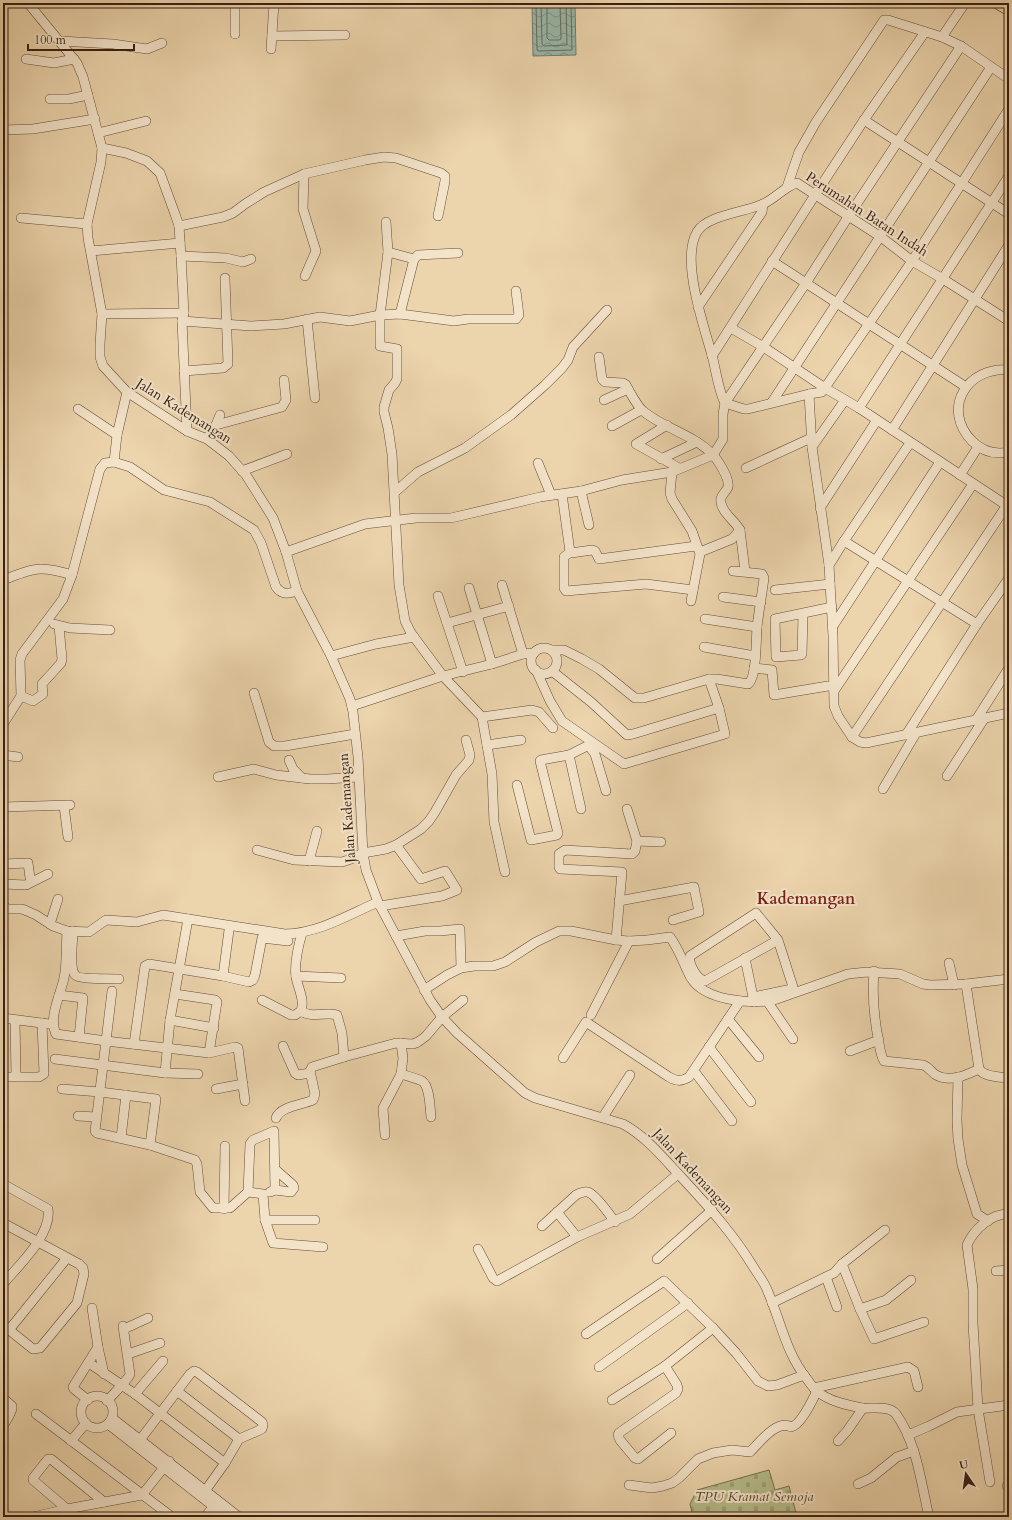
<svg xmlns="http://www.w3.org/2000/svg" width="1012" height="1520" font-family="Cardo,serif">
<defs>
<pattern id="cemetery-stones" width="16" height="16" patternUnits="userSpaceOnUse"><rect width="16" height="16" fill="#b6bd8a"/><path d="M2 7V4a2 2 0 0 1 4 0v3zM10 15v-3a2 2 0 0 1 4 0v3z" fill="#9da276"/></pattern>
<pattern id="water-waves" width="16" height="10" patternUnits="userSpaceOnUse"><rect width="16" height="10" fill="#99b8aa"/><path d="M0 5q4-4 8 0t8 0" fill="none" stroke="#7e9589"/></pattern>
</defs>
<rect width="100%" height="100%" fill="#ecd4ac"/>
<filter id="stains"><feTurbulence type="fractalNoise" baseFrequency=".005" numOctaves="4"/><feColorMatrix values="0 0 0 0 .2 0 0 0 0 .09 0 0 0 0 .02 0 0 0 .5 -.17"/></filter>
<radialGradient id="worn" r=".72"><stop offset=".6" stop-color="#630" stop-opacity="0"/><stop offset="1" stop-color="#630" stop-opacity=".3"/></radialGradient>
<path fill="url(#cemetery-stones)" stroke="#776e4e" d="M769,1470L775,1490L789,1486L797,1517H693L690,1504L697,1490Z"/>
<path fill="url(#water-waves)" stroke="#727b6e" d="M532,3H575L576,55L533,56Z"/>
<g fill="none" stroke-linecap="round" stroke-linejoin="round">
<g stroke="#686c5e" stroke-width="1">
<path d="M536,3L537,50L539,51L572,50L571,3"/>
<path d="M541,3L542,44L544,46L567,45L566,3"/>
<path d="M547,3V38L549,40H559L561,39L560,3"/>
</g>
<g stroke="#654c39" stroke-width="10">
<g id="minor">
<path d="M28,3L77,63L83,77L102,148L101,162L87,224L88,238L102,314L100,344V357L103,366L127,392L187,431L207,439L229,456L246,475L273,518L286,552L297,591L331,656L350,699L353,712L358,757L363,853L366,870L378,902L430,1000L442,1017L457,1033L525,1093L535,1098L623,1124C647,1137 664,1159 683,1179C709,1207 734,1235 754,1268C759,1276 765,1283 768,1292C781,1322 786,1353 807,1379C810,1383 813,1388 817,1391C828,1401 847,1405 862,1408C872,1409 889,1405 896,1414C917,1443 921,1483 929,1517"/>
<path d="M235,34V3"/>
<path d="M272,36L345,35"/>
<path d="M942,37L965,3"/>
<path d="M60,41L113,44L147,49L162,43"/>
<path d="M271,49L274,3"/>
<path d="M26,59L54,63L74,59"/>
<path d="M50,99H69L88,95"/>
<path d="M1009,109L912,261L822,392L809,394L748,409H744L725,403C719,392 716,372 713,359C705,329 680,260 697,232C707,215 746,212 763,204C776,198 784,187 797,183L881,237L912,261L943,279L1009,321"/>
<path d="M864,120L1009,214"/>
<path d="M3,130L33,129L95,119"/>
<path d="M98,133L146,121"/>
<path d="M102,148L126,153L147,161L160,173L175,214L179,226L181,256L184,313L182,321L187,431"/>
<path d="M304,174L303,209L316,251L305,276"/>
<path d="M787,187L799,152L816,122L884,20H888L942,37L961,46L1009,79"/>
<path d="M21,218L87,224"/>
<path d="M386,222L388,252L414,259"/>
<path d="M179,226L223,217L233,213L245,204L264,192L304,174L365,160L384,157L396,158L441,173L445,176V181L438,216"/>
<path d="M91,251L180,243"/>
<path d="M388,252L380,315V346L397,349V379L395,383L389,390L384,407V412L388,428L392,454L399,585L405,621L411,633L443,676L482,717L492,774L494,822L505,872"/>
<path d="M181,256L226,258L243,262L251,259"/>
<path d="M772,261L966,387"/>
<path d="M698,307L762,212L763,204"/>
<path d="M102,314L184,313"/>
<path d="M400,314L414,259L418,255L458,253"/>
<path d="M307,319L315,398"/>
<path d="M182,321L251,326L284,324L320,317L350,321L380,315L400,314L454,321L468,319H516L519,315L516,291"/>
<path d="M731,328L762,346L825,388L859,408L1009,507"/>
<path d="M712,356L815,195L864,120L925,32"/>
<path d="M599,357L602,379L605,382L623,383L626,385C629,391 638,407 643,411C663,428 694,435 712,454C718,460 730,479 728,487C725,494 718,496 722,506C725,515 735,521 740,530L745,571"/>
<path d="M1009,370C967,366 941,409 972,441C982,451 995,455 1009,452"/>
<path d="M184,371L223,368L228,364L225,278"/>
<path d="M809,394L812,447L829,565"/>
<path d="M604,400L628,389"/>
<path d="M772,402L991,67"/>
<path d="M859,408L1009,176"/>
<path d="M78,409L117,435L127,392"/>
<path d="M216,425L282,407L286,400L284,380"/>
<path d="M667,425L636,444L679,468"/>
<path d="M612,426L641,410"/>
<path d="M892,430L1009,245"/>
<path d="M207,439L216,425L220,415"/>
<path d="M812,447L845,400"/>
<path d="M661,459L697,442"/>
<path d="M114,462L117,435"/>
<path d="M538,463L551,495"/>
<path d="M746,468L811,438"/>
<path d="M242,471L287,454"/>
<path d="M672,472L670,493L672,499L692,531L700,554L691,601"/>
<path d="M960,475L978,447"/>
<path d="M581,491L589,525"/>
<path d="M395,492L418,472L465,448L511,415L545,385L562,368L568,360L573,347L607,310"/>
<path d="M562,494L570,552L571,553L592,550L595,551L599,559L696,546"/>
<path d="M820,508L877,420"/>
<path d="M844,541L910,443"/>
<path d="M286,552L365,524L416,518H451L540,497L581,491L622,480L672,472L713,455L715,452L723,439V414L725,403L806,283L848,217L961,46"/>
<path d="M570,552L564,557V588L566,591L646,584L693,590"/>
<path d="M700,552L732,539L740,530"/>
<path d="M3,580C33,568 40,565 72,575"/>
<path d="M502,585L523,654"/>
<path d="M469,588L492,664"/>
<path d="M775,590L830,584"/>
<path d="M438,596L463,672"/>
<path d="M723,597L761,602"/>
<path d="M803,614L802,654L801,655L776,657L775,619L832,607"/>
<path d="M705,619L757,627"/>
<path d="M447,623L509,606"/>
<path d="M54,624L70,628L110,630"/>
<path d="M977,624L844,541L829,565L833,636L834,706L838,716L852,737L860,742L866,743L1009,713"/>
<path d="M833,626L940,462"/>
<path d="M704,647L755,656"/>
<circle cx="544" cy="661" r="13"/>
<path d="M552,650H564L582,659L599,669L635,698H644L709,679H717L748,684C757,678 756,638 757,627C759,610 762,594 764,578L762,574L733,571"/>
<path d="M331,656L376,644L414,637"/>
<path d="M754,668L772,670L774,695L828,686"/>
<path d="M536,670L550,701L562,721L624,764L725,734L719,708L709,679"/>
<path d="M552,671L591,702L627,735L633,734L719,708"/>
<path d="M834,691L973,484"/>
<path d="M254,693L269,742L274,746H285L355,734"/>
<path d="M21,696L33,701L43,694L42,684L61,663L62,659L59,626"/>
<path d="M352,706L443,676L492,664L523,654L534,653"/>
<path d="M482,717L532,710L539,712L553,728"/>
<path d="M976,720L1009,668"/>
<path d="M3,724L21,696L20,660L22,654L63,599L72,575L100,469L105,463L114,462L130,467L164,490L210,502L254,530L261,543L276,587C282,595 288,594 297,591"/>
<path d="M906,735L977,624L1009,578"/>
<path d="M852,737L1007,505"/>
<path d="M487,745L521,740"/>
<path d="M589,746L595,754L606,791"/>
<path d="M3,755L18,757"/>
<path d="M569,755L581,809"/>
<path d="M289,760L293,769L302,778"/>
<path d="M947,776L984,719"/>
<path d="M218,777L254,769L276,775L310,779H327L358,777"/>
<path d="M517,785L531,840L557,835L558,833L540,761L541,760L569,755L593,743"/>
<path d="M883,789L916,733"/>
<path d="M64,806L68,837"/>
<path d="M3,807L70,805"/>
<path d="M627,809L637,841"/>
<path d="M257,850L294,860L342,862L351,859L363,853L386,849L396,845L421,829L429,821L435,812L456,775L469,760L470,755L466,740"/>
<path d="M309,861L317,831"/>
<path d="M3,864L28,863L30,878"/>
<path d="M3,884L26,885L48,874"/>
<path d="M619,901L694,887L699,912L673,920"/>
<path d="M3,905L7,909H22L27,911L36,915L53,926L67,931L89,932L106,920L137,922L163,915L285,934C319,933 348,915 378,902"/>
<path d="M380,906L442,896L457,890L445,871L421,879L396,845"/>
<path d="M50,924L58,899"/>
<path d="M67,931C66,946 67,963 64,978C61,994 48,1017 56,1034L106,1041L112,991"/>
<path d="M73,931C73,941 69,968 75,975C79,980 112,978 119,979"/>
<path d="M396,936L425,931H440L460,929L461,968"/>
<path d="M616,940L622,872L560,869L559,867V854L565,850L632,854L635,851L637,841L661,842"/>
<path d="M745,958L754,1002"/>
<path d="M949,963L954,985"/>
<path d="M874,971C872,996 874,1019 879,1043C880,1049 881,1056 884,1061L923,1065C929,1067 931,1072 936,1075C950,1083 966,1075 979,1069"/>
<path d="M223,976L229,930"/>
<path d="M296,976L341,978"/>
<path d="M966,984L979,1069C984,1077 1000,1077 1009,1078"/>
<path d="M424,990L447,975L461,968L474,966H493L505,962L536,942L559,931H571L616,940L629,941L647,940L670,937C679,949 684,965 691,978C705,1001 750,1004 774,1000L848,974L867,972L900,974L923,984L930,985L966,984L1009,979"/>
<path d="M175,994L215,1000L217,1002L209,1053L106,1041L95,1131L97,1133L150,1145L195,1160L197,1164L200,1192L213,1208H230L248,1192L263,1194L265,1220L273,1243L323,1247"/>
<path d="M59,995L83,998L79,1037"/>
<path d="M753,997L792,989L793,987L778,940L756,913L690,956C688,964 697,979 705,981L778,940"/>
<path d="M262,1000L291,1015H295L301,1011C305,1000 298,988 296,977C294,963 298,947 302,933"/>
<path d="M767,1001L793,1039"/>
<path d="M301,1011C312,1019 325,1011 337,1015L342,1033L344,1057"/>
<path d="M591,1015L629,941"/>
<path d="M3,1018L49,1024"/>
<path d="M728,1019L759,1057"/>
<path d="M15,1020L16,1076"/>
<path d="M170,1020L214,1028"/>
<path d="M401,1043L403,1058L401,1074C407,1076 416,1078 422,1081C430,1086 430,1109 431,1117"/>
<path d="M134,1044L145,966L149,964L223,976L249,982L253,980L255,975L262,938L288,941"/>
<path d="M283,1046L295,1073L298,1075L310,1073"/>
<path d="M709,1047L751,1102"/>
<path d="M850,1051L879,1040"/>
<path d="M209,1053L235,1047L238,1048L245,1101"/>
<path d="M563,1058L586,1022L669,1077C676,1081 681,1082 689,1077L740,1001"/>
<path d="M55,1059L165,1073L170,1020L188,919"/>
<path d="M694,1071L732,1121"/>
<path d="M165,1073L198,1074"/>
<path d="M3,1077H39L44,1074L42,1023"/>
<path d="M958,1077L957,1120L958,1139L962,1165L977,1214L988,1221"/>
<path d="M62,1089L100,1092L156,1099L150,1145"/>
<path d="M216,1089L243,1084"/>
<path d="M78,1116L96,1117"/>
<path d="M603,1117L630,1075"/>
<path d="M276,1118C281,1106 302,1105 313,1100L315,1094L310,1071L312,1067L344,1057L396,1043L413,1044L418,1042L426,1036L442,1017L463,1000"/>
<path d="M385,1135L383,1108L401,1074"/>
<path d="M121,1138L126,1095"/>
<path d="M3,1184L48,1209C52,1235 18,1266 3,1284"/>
<path d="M248,1192L250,1144L253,1140L274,1131L275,1190"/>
<path d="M270,1192L275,1190L291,1192L294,1188L293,1185L276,1170"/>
<path d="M224,1209L225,1146"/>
<path d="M557,1212L577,1237"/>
<path d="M265,1220H315"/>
<path d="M3,1223L79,1264L83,1268L84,1274L77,1303L40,1348L33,1349L3,1325"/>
<path d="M542,1226L576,1195C580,1193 584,1191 588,1192C596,1195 610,1215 615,1222"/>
<path d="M478,1249L493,1278L497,1281L577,1237L630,1214L678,1174"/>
<path d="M657,1259L712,1210"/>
<path d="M842,1264L860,1309L874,1339L924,1322"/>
<path d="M996,1271L1009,1270"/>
<path d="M826,1277L837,1307"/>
<path d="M772,1303L834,1273L842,1264L885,1230"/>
<path d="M92,1308L98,1347L104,1374"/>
<path d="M860,1309L886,1300L911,1280"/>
<path d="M124,1329L148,1318"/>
<path d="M9,1330L67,1258"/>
<path d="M586,1334L664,1281L713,1328L736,1353L758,1381L768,1386L777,1385L804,1375"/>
<path d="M128,1354L160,1343"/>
<path d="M89,1363L135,1394L225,1463"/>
<path d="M665,1366L677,1385L678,1389L676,1393L619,1433L618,1435L620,1440L635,1458L638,1459L671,1433"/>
<path d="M599,1367L688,1303"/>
<path d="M814,1388L908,1367L914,1371L918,1387"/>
<path d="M177,1391L239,1439"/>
<path d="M135,1394L163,1361"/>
<circle cx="97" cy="1412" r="16"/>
<path d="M3,1398L12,1406V1409L9,1416L3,1426"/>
<path d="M88,1400L74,1389L73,1387L98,1347"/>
<path d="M612,1400L665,1366L713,1328"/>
<path d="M107,1401C112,1395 129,1379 130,1374L123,1326"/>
<path d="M36,1414L172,1517"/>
<path d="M112,1418L239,1517"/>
<path d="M108,1424L227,1517"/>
<path d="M908,1435L929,1426L957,1412L1009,1405"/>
<path d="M140,1440L190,1374L194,1371L197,1372L262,1422L263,1425L262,1429L239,1439L225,1463L205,1491"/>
<path d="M71,1441L86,1423"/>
<path d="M838,1441L847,1431L863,1408"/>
<path d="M990,1482L978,1409L973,1323V1289L967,1245C974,1229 992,1213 1009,1214"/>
<path d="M858,1484L871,1478L897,1457L914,1451"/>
<path d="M629,1485L652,1488L663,1486L672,1483L679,1478L698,1459L713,1453L732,1450L750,1452C759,1443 777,1419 791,1427C801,1425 812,1401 817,1391"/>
<path d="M1007,1486L1009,1485"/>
<path d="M67,1509L33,1480V1478L48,1459H51L104,1502"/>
<path d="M33,1517L67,1509L142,1495L169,1461"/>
<path d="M205,1517L217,1502"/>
</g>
</g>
<g stroke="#381f13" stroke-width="12">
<path id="major" d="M997,3L1009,10"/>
</g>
<use href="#minor" stroke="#f3e3c9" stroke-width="9"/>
<use href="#major" stroke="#ecd4ac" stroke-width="11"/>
</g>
<g text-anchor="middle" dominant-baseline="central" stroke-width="4" stroke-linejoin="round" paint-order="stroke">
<g font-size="14" fill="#381f13" stroke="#f3e3c9">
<text transform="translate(867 214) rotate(33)">Perumahan Batan Indah</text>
<text transform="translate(184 411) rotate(32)">Jalan Kademangan</text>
<text transform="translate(347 808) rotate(-94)">Jalan Kademangan</text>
<text transform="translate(693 1171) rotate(47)">Jalan Kademangan</text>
</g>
<g font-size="14" font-style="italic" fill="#584631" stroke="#f3e3c9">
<text x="754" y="1496">TPU Kramat Semoja</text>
</g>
<g font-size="16" font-weight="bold" fill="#7a1f14" stroke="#f3e3c9">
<text x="806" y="899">Kademangan</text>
</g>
</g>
<rect width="1012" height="1520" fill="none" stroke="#ecd4ac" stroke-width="16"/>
<rect x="4" y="4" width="1004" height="1512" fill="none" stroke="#381f13" stroke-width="2"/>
<rect x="8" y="8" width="996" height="1504" fill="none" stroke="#381f13"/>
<g transform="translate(966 1474) rotate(347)" stroke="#f3e3c9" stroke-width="3" paint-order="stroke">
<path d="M0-3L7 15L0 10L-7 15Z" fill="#381f13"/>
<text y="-6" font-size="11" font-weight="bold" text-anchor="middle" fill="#381f13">U</text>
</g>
<path d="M28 44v6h106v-6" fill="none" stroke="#381f13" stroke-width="2"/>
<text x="34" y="44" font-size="12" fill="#381f13" stroke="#f3e3c9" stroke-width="3" paint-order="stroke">100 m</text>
<rect width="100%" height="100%" filter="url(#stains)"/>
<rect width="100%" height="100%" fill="url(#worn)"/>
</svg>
